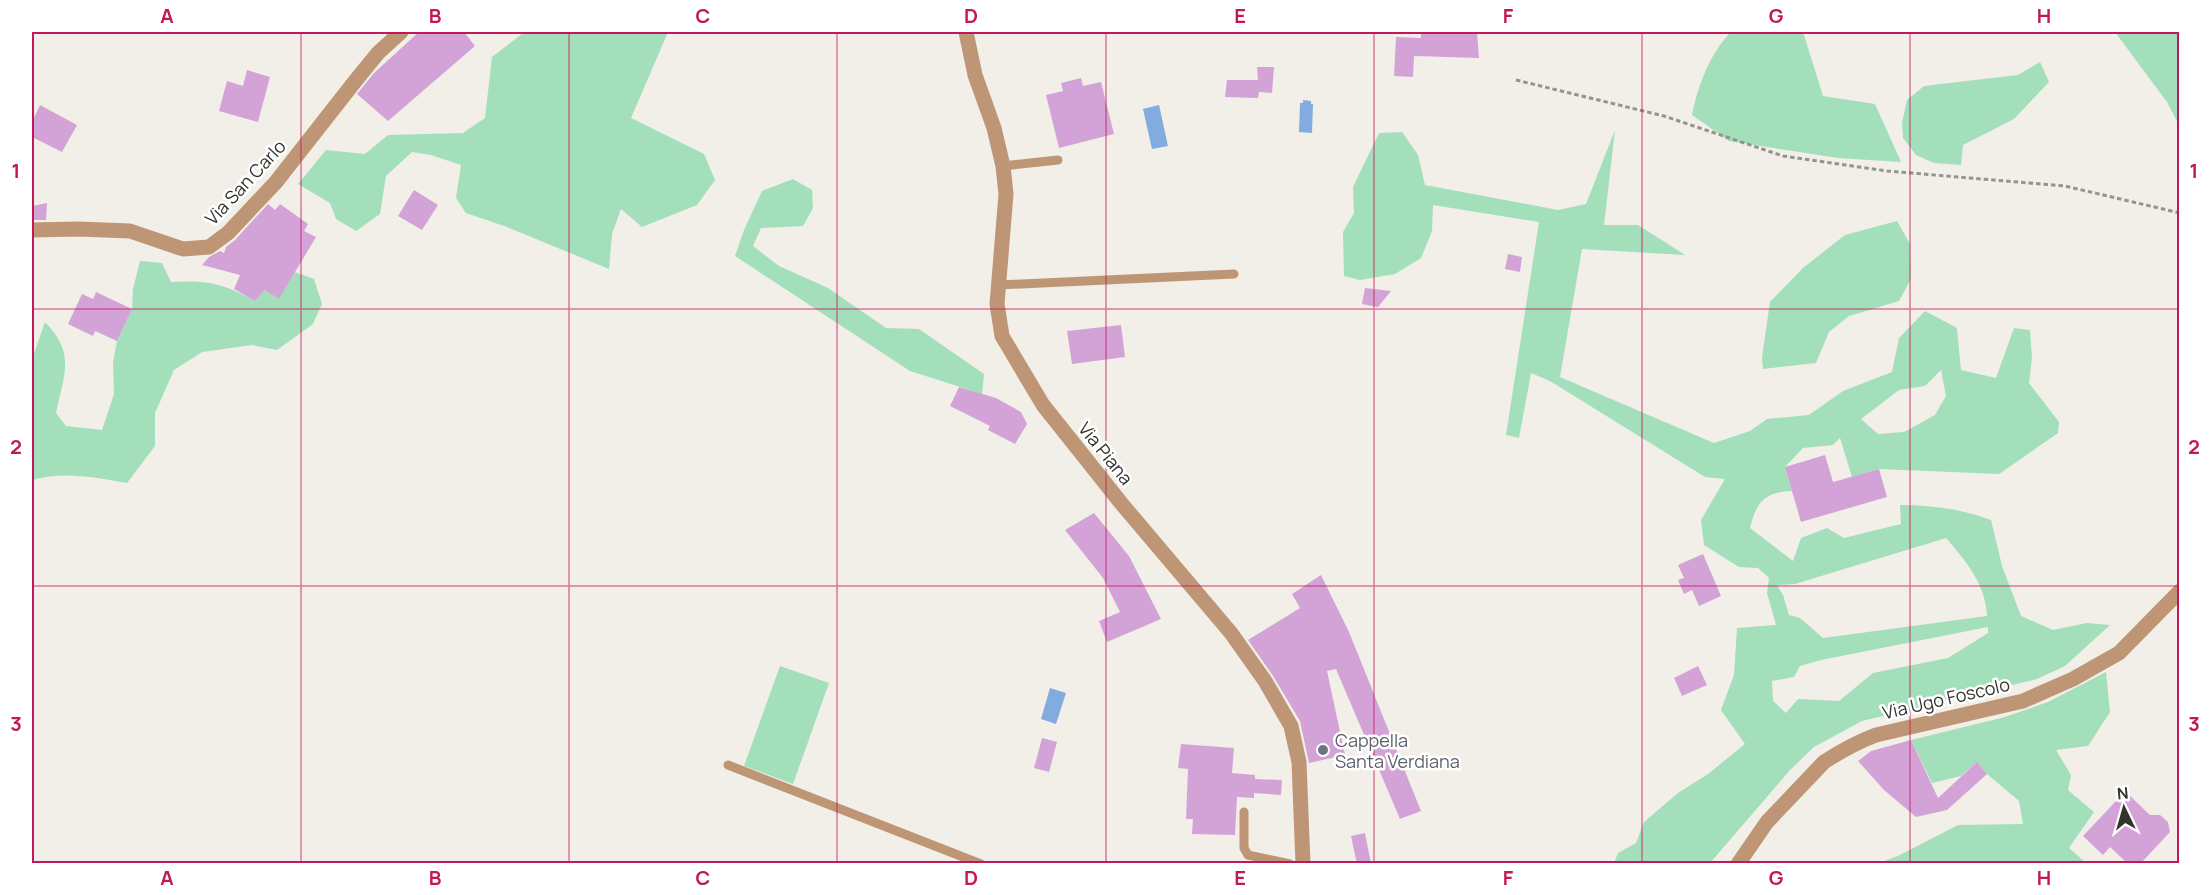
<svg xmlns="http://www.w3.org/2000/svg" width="2211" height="895" font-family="Manrope,sans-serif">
<rect width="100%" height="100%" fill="#f1efe8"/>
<g fill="#a2dfba" fill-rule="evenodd">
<path d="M522,32H668L631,118L704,154L715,180L697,205L642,227L621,209L612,234L609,269L507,227L466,213L456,198L461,165L431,155L412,152L386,176L380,214L356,231L336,219L330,203L298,184L326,150L365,154L388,135L463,133L485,118L492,57L522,34Z"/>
<path d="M1731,32H1803L1823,96L1875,104L1901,162L1838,158L1729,141L1692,115C1698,86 1710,53 1731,32Z"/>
<path d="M2115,32H2179V125L2167,102Z"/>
<path d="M2040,62L2049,82L2014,119L1963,145L1961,165L1934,163L1916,155L1903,138L1902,123L1907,100L1924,86L2018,75Z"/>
<path d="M1615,130L1604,225H1638L1685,255L1582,249L1560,377L1714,443L1750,431L1767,419L1809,415L1843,391L1892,372L1899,338L1925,311L1957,328L1961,370L1996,378L2014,328L2030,330L2032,358L2029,383L2059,422L2058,433L1999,474L1879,469L1852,477L1840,438L1833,445L1803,448L1785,467L1792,491C1765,492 1756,502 1750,528L1793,561L1801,538L1827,528L1844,538L1901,524L1900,505C1931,505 1962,509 1991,520L2002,566L2021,616L2053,630L2087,623L2110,625L2065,666L2037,679L1862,721L1814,747L1791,769L1710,863H1614L1618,853L1636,843L1644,822L1678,793L1708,774L1745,744L1721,710L1734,675L1737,628L1776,625L1767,593L1769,578L1758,568L1739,567L1704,545L1701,520L1725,479L1705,477L1550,381L1531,373L1519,438L1506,435L1539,222L1433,205L1432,231L1421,258L1395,274L1360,280L1344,276L1343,232L1354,213L1353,187L1379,133L1402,132L1418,155L1425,185L1558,210L1586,204ZM1941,370L1946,396L1935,415L1904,432L1878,434L1861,419L1899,390L1925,386ZM1946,538C1966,561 1986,585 1987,616L1823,638L1800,618L1789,615L1783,595L1777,585L1795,584ZM1988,627V633L1948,658L1873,673L1839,701L1798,699L1786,713L1773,701L1772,681L1794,677L1800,666L1821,660Z"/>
<path d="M793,179L812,190L813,208L803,226L761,228L753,246L779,266L828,288L886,328L919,329L984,374L982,394L910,371L735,256L744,230L762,191Z"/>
<path d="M1897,221L1910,244L1911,279L1899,301L1849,316L1829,332L1816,363L1763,369L1762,357L1770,302L1803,268L1845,235Z"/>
<path d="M140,261L162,263L171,282C207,280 223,283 255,301L265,290L279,298L295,272L314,279L322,304L313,324L277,350L252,345L202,352L174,370L155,413V446L127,483C94,477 64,471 32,480V359L45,322C76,354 64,374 56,413L66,426L102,430L114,394L113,363L117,341L132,309L133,289Z"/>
<path d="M780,666L829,683L793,784L744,766Z"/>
<path d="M2106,672L2110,712L2088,746L2056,750L2071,775L2068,790L2094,812L2069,848L2086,863L1876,864L1898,856L1958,825L2023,824L2019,801L1987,774L1977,762L1961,776L1932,783L1911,740L2005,717L2048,702Z"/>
</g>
<g fill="#82ace0">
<path d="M1303,100L1311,101V104H1313L1312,133L1299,132L1300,103H1303Z"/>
<path d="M1159,105L1168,146L1152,149L1143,109Z"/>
<path d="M1050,688L1066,693L1056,724L1041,719Z"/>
</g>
<g fill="#d3a3d7">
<path d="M419,32H464L475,46L388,121L357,94L374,73Z"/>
<path d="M1421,32H1477L1479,58L1414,56L1413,77L1394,76L1396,37L1421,38Z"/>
<path d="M1257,67H1274L1272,93L1259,92L1258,98L1225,97L1227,80H1258Z"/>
<path d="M247,70L270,77L258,122L219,111L227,81L243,86Z"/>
<path d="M1081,78L1083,86L1101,82L1114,134L1059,148L1046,95L1063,91L1061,83Z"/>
<path d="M40,105L77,125L62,152L32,137V122Z"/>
<path d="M414,190L438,205L422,230L398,216Z"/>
<path d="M47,203L46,220H32V206Z"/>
<path d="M268,204L275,210L280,204L308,224L304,231L316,237L279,299L265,290L255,301L234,289L240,275L202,265L209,257L220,251L224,253L226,247L235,240Z"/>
<path d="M1508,254L1522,257L1520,272L1505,269Z"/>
<path d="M1365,288L1391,291L1378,307L1362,304Z"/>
<path d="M96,292L132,309L117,341L95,331L93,336L68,324L82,294L93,299Z"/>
<path d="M1121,325L1125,357L1072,364L1067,331Z"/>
<path d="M959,387L996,398L1021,412L1027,424L1015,444L988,430L990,426L950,406Z"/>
<path d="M1825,455L1833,482L1879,469L1887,497L1801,522L1785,467Z"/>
<path d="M1094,513L1129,556L1161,619L1107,642L1099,621L1120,612L1103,578L1065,530Z"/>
<path d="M1703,554L1721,596L1699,606L1692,590L1684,594L1678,580L1684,578L1678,565Z"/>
<path d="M1321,575L1349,632L1421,811L1400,819L1336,669L1327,671L1345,755L1309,763L1300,721L1273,676L1248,640L1300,608L1292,594Z"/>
<path d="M1698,666L1707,685L1682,696L1674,678Z"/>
<path d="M1042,738L1057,742L1049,772L1034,768Z"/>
<path d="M1911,740L1938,798L1977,762L1987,774L1947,810L1916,817L1884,790L1858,761L1871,751Z"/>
<path d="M1181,744L1234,748L1232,773L1255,775V779L1282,780L1281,795L1254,793V798L1237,797L1235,835L1192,834L1193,819H1186L1188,769L1178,768Z"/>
<path d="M2128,794L2150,815H2160L2168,822L2170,832L2140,864H2128L2110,847L2103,855L2083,836L2117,800L2120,803Z"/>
<path d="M1365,833L1371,864H1357L1351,836Z"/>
</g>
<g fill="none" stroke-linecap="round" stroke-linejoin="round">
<path stroke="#94938e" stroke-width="3" stroke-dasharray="4.5 3" stroke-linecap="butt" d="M1516,80L1664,116L1783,156L1887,171L2065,186L2180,213"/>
<g stroke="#be9675" stroke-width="9">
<path d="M1003,166L1058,160"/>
<path d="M999,285L1234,274"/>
<path d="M728,765L981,864"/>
<path d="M1244,812V848L1248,855L1290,864"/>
</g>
<g stroke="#be9675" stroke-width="15">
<path d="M966,32L975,75L994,128L1003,166L1006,194L997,304L1002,336L1043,405L1121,503L1231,633L1265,681L1291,726L1299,762L1303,864"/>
<path d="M32,230L78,229L130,231L183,249L209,247L228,233L276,182L356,80L378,53L401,32"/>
<path d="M1738,864L1767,822L1824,762C1841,751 1857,742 1876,735L2023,701L2073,679L2119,653L2180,591"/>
</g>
</g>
<path fill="none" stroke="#c2185b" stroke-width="1.5" stroke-opacity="0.55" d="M301,32V864M569,32V864M837,32V864M1106,32V864M1374,32V864M1642,32V864M1910,32V864M32,309H2180M32,586H2180"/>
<circle fill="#6b7280" stroke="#fff" stroke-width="2" cx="1323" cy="750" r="6"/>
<g text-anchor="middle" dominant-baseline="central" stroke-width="5" stroke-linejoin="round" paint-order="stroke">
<g font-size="18" fill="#333330" stroke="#fff">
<text transform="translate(245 182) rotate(-47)">Via San Carlo</text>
<text transform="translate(1106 453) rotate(51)">Via Piana</text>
<text transform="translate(1946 698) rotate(-13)">Via Ugo Foscolo</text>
</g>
<g font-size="18" fill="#5b616d" stroke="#fff" text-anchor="start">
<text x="1335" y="740">Cappella<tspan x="1335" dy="21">Santa Verdiana</tspan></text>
</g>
</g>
<rect width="2211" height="895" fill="none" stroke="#ffffff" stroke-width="66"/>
<g transform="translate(2124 808) rotate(355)" stroke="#ffffff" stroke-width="4.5" paint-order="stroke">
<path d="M0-4.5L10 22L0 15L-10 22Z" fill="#333330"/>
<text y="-9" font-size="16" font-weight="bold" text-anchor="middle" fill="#333330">N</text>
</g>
<rect x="33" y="33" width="2145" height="829" fill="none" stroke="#c2185b" stroke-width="2"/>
<g font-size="20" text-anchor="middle" font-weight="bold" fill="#c2185b">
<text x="167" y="23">A</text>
<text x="435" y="23">B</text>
<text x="703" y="23">C</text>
<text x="971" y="23">D</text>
<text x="1240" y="23">E</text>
<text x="1508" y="23">F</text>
<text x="1776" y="23">G</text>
<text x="2044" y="23">H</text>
<text x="16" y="178">1</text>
<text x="2194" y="178">1</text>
<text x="16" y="454">2</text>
<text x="2194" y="454">2</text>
<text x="16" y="731">3</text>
<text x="2194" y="731">3</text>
<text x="167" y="885">A</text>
<text x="435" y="885">B</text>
<text x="703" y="885">C</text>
<text x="971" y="885">D</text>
<text x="1240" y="885">E</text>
<text x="1508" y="885">F</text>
<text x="1776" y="885">G</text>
<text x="2044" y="885">H</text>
</g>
</svg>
